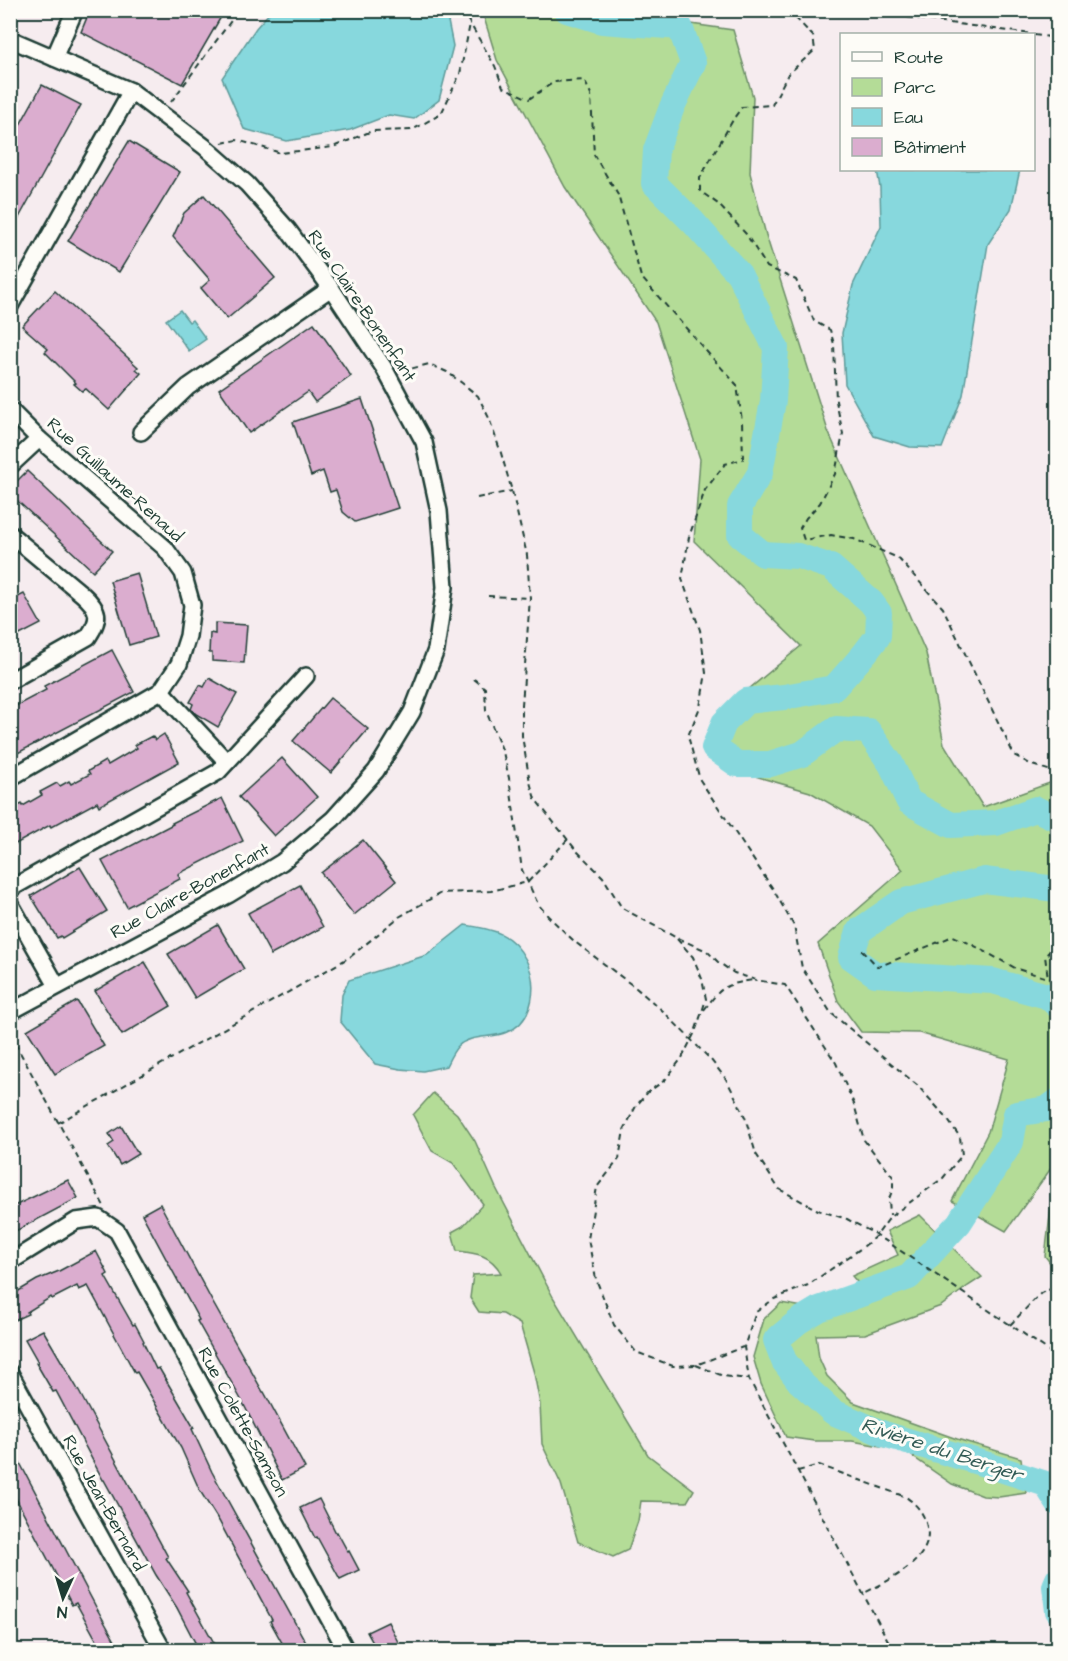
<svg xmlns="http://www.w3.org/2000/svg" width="1068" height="1661" font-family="'Architects Daughter',sans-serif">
<rect width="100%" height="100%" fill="#f6ecef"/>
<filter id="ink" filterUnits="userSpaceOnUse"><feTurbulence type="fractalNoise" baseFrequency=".0167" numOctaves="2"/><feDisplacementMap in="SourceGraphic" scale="12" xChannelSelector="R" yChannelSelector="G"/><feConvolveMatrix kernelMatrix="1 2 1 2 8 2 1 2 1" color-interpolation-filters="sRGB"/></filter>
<g filter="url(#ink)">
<g fill="#b4dc97" stroke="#6a8c66" stroke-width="1.5">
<path d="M482,11H665L677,22L733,30L753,97L750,173L766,235L828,431L926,653L944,744L983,807L1055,781L1057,782V1160L1006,1231L952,1201L988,1132L1009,1059L919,1033L861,1032L838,1001L818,944L903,870L869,826L810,792L727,768L715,717L801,646L694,541L700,459L656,322L565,187L497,60Z"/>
<path d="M433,1093L457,1114L475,1141L496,1188L553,1297L648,1455L694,1490L687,1502L641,1501L638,1521L628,1550L613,1557L578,1542L561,1484L542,1444L540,1404L534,1373L520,1324L503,1314L479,1312L470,1298L473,1275L501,1273C491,1255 477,1253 457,1251L452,1232L463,1226L483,1204L453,1163L432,1151L413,1115Z"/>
<path d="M1057,1173V1272L1045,1256L1055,1176Z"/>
<path d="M920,1215L982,1277L968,1286L941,1306L865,1334L816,1335L819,1358L827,1376L853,1402L957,1439L1021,1458L1026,1493L999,1497L983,1496L952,1484L903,1450L852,1441H814L786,1437L761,1384L753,1357L764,1319L781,1303L803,1307L858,1283L852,1276L898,1255L887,1231Z"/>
</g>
<g fill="#87d8dd" stroke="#5d9a99" stroke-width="1.5">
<path d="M271,11H446L453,46L439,100L414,119L389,115L350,130L287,141L244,129L222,78L256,28Z"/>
<path d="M877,170H1020L1011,209L988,244L963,395L942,448L910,447L874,436L845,384L842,333L853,285L881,226L880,187Z"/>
<path d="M180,310L189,322L192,320L206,339L189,351L166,320Z"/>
<path d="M465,925C493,929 512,933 526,960C538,983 535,1021 507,1032C491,1039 472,1034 458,1046C453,1051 449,1060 446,1066L423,1071L400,1069L375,1064L340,1021L342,995L349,980L427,955Z"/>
</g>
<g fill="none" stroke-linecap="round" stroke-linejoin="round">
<g stroke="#87d8dd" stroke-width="26">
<path d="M567,10L602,21L680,27L693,63L672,107L656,150L654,183L693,222L739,274L776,348L773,401L760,473L740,506V535L763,554L798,556L831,567L871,602L879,613L878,636L865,653L834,688L784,697L746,701L724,723L714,748L737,764H770L802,754L836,729L868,731L891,764L909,802L951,825L996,823L1036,809L1058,819"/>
<path d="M1058,887L1056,889L984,880L901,902L859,931L851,957L875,974L993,981L1047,996L1058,1006"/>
<path d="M1058,1101L1047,1109L1016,1114L1011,1142L959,1223L909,1277L819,1309L799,1321L776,1340L784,1361L800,1382L833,1412L884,1434L988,1465L1046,1484L1058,1503"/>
<path d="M1058,1579L1055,1586L1058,1611"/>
</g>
</g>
<g fill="#dbadcf" stroke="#1f3d34" stroke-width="1.5">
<path d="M90,10H225L182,84L81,32Z"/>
<path d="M42,85L81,105L10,234V143Z"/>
<path d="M129,141L180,172L119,272L68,241Z"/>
<path d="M204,195L275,278L227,319L201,288L210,280L173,237L184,213Z"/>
<path d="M55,291L138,367L136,369L141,373L109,410L86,389L82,391L74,384L76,383L45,352L48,349L22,326Z"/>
<path d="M314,323L351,376L315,402L308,392L249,433L219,389Z"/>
<path d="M362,399L398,508L355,522L343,512L336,490L330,492L323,471L311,476L293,422Z"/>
<path d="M27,471L112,551L93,571L10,494V488Z"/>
<path d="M137,573L156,637L129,645L110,581Z"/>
<path d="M24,594L41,624L10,640V601Z"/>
<path d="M215,623L247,625L244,663L212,661V653H209L210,633L215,634Z"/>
<path d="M112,650L134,692L10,757V709L46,690L44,686Z"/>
<path d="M209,678L237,694L218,727L196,714L191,709L193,704L190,702L200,685L204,687Z"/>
<path d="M330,698L368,729L331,773L293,741Z"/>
<path d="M164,734L179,762L99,806L97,802L51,827L50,825L10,847V810L22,804L23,806L42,795L40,792L57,783L60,786L69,781L71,784L90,774L88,771L105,761L108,765L137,748L135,745L152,736L155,740Z"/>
<path d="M282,758L317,797L274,836L239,797Z"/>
<path d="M222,798L243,841L178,874L180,879L127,907L102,861L173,824L172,823Z"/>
<path d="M363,840L396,881L354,915L321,873Z"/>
<path d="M80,867L107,911L62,938L61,936L57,938L31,896Z"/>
<path d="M300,885L323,927L271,955L248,913Z"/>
<path d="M218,925L244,969L195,998L168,954Z"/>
<path d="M145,962L171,1006L122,1035L95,991Z"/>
<path d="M77,1001L104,1046L55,1074L27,1030Z"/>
<path d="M121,1126L138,1154L120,1165L108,1146L114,1142L109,1134Z"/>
<path d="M68,1180L78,1198L10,1234V1208Z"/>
<path d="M160,1204L213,1303L263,1392H264L305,1468L282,1480L243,1403L197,1321L199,1320L142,1214Z"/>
<path d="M96,1251L108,1274L105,1276L133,1325L135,1324L144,1341L143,1342L156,1369L159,1368L194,1428L192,1429L212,1472L310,1650H286L270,1621L272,1620L219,1521L200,1491L181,1448L137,1372L135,1373L88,1286L79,1290L77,1286L52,1299L51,1297L27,1312L28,1314L10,1322V1296L37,1280L59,1271Z"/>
<path d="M43,1330L76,1386L168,1557L166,1558L188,1591L186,1592L218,1650H199L177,1608L156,1575L104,1480H103L56,1391L53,1392L36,1363L38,1362L25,1339Z"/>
<path d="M10,1444L96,1607L120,1650H102L76,1603L72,1605L10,1487Z"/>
<path d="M319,1499L336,1533L337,1532L348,1552L349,1551L359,1570L340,1579L317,1537L315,1538L300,1508Z"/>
<path d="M388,1622L402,1650H377L367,1632Z"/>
</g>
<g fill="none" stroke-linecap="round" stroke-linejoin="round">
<g stroke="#1f3d34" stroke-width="20">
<g id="minor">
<path d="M10,39L131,91L205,147L247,184L288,230L331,288L384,368L424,442L439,511L445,587L436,650L412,712L376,771L333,819L282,862L228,895L10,1012"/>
<path d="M54,58L75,10"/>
<path d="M10,306L131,91"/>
<path d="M10,410L39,439L165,548L183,573L192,605L188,636L179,664L161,691L10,778"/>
<path d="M141,432L188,387L331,288"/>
<path d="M10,466L39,439"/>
<path d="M10,534L82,594C100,610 101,618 88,637L10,681"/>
<path d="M161,691L227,762"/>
<path d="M10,889L218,772L306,676"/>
<path d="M10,903L57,986"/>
<path d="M10,1262L76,1221L98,1218L117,1231L346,1650"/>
<path d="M10,1373L163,1650"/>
</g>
</g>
<g stroke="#1f3d34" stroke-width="2" stroke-dasharray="6 4.5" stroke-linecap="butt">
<path d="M462,10L495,66L503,87L529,99L554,82L584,80L591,94L594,155L618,195L641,277L707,352L737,385L742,421L743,459L725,464L705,490L689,537L682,579L700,630L706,673L700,707L688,736L700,780L773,889L794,926L802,968L831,1013L917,1085L945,1116L960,1137L962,1155L943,1178L890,1217L877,1235L863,1247L808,1285L774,1299L756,1312L744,1347L749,1379L893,1650"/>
<path d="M788,10L813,36L815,50L788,74L772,105L742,107L734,118L700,178V191L718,204L746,234L767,267L796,280L814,321L830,330L834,344L836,401L843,434L835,474L820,503L806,518L800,528L804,540L831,535L854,539L898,558L943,608L1014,755L1032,765L1058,773"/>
<path d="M877,10L906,17L1031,34"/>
<path d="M1034,35L1058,38"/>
<path d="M171,102L239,10"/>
<path d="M222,143L237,140L281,153L333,147L372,131L412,130L441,114L460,74L470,24"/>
<path d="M402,371L429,364L447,372L462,383L478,396L489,418L501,453L512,491L527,555L530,598L522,705V736L530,782L535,799L576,850L603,877L622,908L675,937L707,951L718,962L734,973L756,980L785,985L836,1063L854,1104L864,1140L893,1177V1188L889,1199L890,1215"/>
<path d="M477,498L512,491"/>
<path d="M488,596L530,598"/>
<path d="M474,679L485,688L486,711L503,752L509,778L522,870L538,904L548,916L575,942L636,988L663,1011L711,1060L726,1079L737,1100L745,1117L756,1154L779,1189L818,1210L847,1219L877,1235L1058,1357"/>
<path d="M677,939L693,957L702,979L706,999L702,1012L695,1032L682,1058L665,1080L648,1092L636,1106L624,1130L619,1159L597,1187L588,1239L596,1279L614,1325L636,1352L673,1366L696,1365L743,1347"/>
<path d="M1058,942L1045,956L1048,978L1058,987"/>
<path d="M862,950L878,967L953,936L971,944L1017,969L1048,978"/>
<path d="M704,1010C722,986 724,985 753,980"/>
<path d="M10,1034L104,1206"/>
<path d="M58,1123L350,957L399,917L441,893L491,891L528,882L568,839"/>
<path d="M1010,1325L1041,1293L1058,1286"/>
<path d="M696,1365L723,1376L749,1379"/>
<path d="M798,1471L819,1465L906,1497C917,1505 924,1513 927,1527C935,1560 888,1581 864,1593"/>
</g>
<use href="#minor" stroke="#fdfcf7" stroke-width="15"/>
</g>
</g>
<g text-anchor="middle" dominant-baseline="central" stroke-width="6" stroke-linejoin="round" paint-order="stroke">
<g font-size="18" fill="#1f3d34" stroke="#fdfcf7">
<text transform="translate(362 306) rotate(56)">Rue Claire-Bonenfant</text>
<text transform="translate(115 480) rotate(42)">Rue Guillaume-Renaud</text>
<text transform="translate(190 891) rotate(-29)">Rue Claire-Bonenfant</text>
<text transform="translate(243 1422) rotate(61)">Rue Colette-Samson</text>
<text transform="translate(104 1503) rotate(61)">Rue Jean-Bernard</text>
</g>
<g font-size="20" font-style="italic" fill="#345c56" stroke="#fdfcf7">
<text transform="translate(942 1450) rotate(18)">Rivière du Berger</text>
</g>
</g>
<rect width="1068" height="1661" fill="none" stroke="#fdfcf7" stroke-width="36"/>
<rect x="18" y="18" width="1032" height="1625" fill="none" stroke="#1f3d34" stroke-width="2" filter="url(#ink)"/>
<rect x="840" y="33" width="195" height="138" fill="#fdfcf7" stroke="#a4b0a9" stroke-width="1.5"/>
<rect x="852" y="52" width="30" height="9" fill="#fdfcf7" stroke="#a4b0a9" stroke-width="1.5"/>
<text x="894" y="63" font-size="18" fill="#1f3d34">Route</text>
<rect x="852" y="78" width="30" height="18" fill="#b4dc97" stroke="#a4b0a9" stroke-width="1.5"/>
<text x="894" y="93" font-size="18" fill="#1f3d34">Parc</text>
<rect x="852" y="108" width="30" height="18" fill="#87d8dd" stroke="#a4b0a9" stroke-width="1.5"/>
<text x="894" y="123" font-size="18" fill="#1f3d34">Eau</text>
<rect x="852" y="138" width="30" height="18" fill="#dbadcf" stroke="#a4b0a9" stroke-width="1.5"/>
<text x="894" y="153" font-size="18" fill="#1f3d34">Bâtiment</text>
<g transform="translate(63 1598) rotate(184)" stroke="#fdfcf7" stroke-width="4.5" paint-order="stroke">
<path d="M0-4.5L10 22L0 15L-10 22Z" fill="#1f3d34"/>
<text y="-9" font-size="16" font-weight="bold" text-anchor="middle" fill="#1f3d34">N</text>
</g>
</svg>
